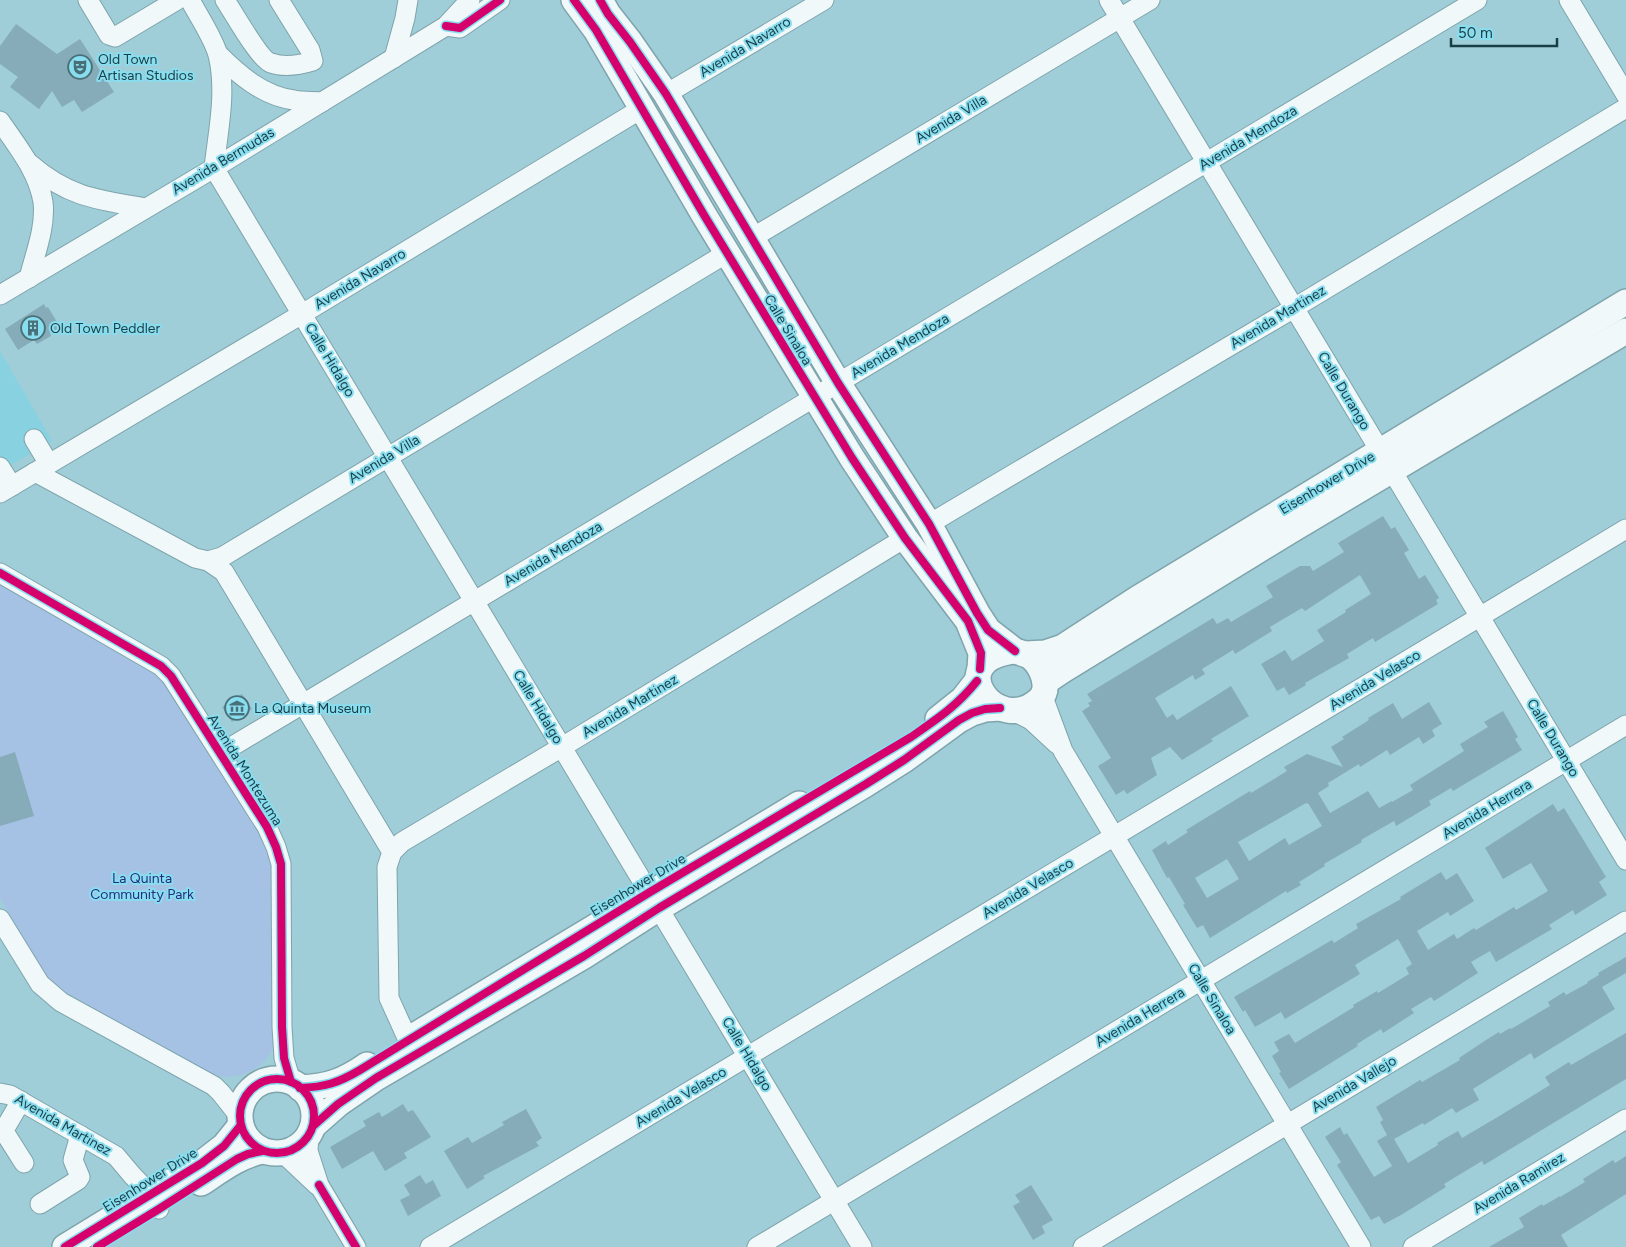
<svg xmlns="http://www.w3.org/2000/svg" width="1626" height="1247" font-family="Figtree,sans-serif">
<rect width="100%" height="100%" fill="#9fced8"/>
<path fill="#87d1e1" d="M0,351L52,441L0,471Z"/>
<path fill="#a5c2e4" d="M0,583L162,676L264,839L269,855L272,870L275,1036C274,1041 273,1047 271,1052C262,1070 235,1081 216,1075C210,1073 204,1069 198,1066L68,995L51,981L40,966L0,898Z"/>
<g fill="#86acb9" fill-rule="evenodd">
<path d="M16,24L57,54L80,39L114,92L82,112L74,100L62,107L52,91L39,109L10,87L18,77L0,64V46Z"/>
<path d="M44,304L46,308L48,307L60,327L50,333L51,336L37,344L34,340L18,350L5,329Z"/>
<path d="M1383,516L1391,529L1395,527L1409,550L1404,553L1419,579L1425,575L1439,598L1436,600L1438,604L1375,642L1373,638L1347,654L1349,658L1305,683L1306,685L1289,695L1284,687L1277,691L1261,664L1285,650L1292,661L1324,641L1317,630L1346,612L1345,610L1371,594L1360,575L1305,611L1302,608L1270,627L1272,631L1235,654L1233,650L1202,669L1205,674L1195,680L1193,675L1155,698L1167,718L1173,714L1177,720L1231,686L1249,716L1211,739L1213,741L1182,760L1170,747L1151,758L1157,775L1127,794L1124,790L1116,795L1098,766L1111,758L1082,711L1090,706L1088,703L1092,701L1087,694L1213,618L1217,624L1228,618L1231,622L1273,597L1266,586L1300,566H1310L1313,571L1344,552L1338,543Z"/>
<path d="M242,694L252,709L232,722L222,707Z"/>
<path d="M1429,702L1442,724L1432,730L1435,736L1423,744L1419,737L1390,755L1387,750L1360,767L1359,764L1328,783L1329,786L1318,793L1330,813L1368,791L1379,808L1392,801V802L1413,790L1410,785L1464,751L1460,744L1488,727L1484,722L1503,711L1518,737L1515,739L1522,750L1453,791L1451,788L1429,801L1431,805L1396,826L1394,821L1361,840L1362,842L1324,864L1325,866L1299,882L1301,885L1287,893L1286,891L1210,938L1203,925L1197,928L1183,905L1185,904L1169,877L1167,878L1152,850L1166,841L1168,845L1188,832L1186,830L1250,791L1251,793L1287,771L1284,767L1307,754L1343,767L1331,747L1344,739L1342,737L1369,720L1368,718L1393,703L1402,719ZM1306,803L1307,804L1308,803L1322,826L1289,845L1285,838L1249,861L1238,842ZM1227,859L1239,879L1207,898L1195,878Z"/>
<path d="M15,752L34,816L0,826V757Z"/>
<path d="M1553,804L1558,812L1564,808L1606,877L1599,882L1607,895L1575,915L1573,910L1549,925L1552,929L1496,962L1490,951L1471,962L1478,973L1434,1001L1431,997L1411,1009L1414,1013L1397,1024L1383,1033L1381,1029L1357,1044L1358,1046L1289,1089L1279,1073L1281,1072L1272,1056L1279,1051L1274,1042L1289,1034L1295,1043L1354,1007L1353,1005L1377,991L1378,993L1409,974L1406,968L1412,964L1398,939L1355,965L1360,974L1285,1019L1281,1012L1255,1027L1245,1010L1243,1012L1234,997L1332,940L1334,943L1358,928L1356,924L1401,899L1400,897L1441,872L1446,880L1457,873L1474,901L1450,916L1448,912L1417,931L1428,950L1454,934L1457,939L1474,928L1476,930L1514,907L1516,910L1548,891L1531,863L1503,879L1485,848Z"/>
<path d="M1626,957V973L1602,987L1615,1009L1534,1059L1531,1053L1473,1089L1479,1100L1456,1113L1452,1108L1424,1125L1423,1123L1394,1139L1408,1163L1438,1145L1437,1143L1458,1131L1462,1138L1496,1118L1550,1085L1545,1077L1569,1062L1571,1065L1626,1033V1079L1484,1165L1482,1161L1444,1184L1446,1187L1401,1215L1384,1224L1379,1216L1371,1220L1337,1165L1341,1162L1325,1137L1340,1127L1344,1135L1347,1133L1374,1177L1392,1166L1377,1141L1387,1135L1380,1122L1383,1120L1376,1107L1420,1080L1422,1082L1460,1060L1459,1058L1486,1040L1499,1032L1500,1034L1510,1028L1511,1029L1550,1006L1548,1002L1564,992L1566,995L1588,983L1587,982L1599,975L1598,973Z"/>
<path d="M403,1104L408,1112L413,1110L431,1137L404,1153L407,1158L385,1171L373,1151L342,1169L330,1147L366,1126L363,1121L379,1112L382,1117Z"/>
<path d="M526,1109L542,1138L536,1142L539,1146L483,1176L485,1178L467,1189L444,1151L468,1137L472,1143L504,1125L502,1122Z"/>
<path d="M1626,1156V1194L1561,1235L1568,1247H1489L1524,1227L1519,1218L1542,1204L1543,1206L1560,1196V1197L1585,1182L1583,1179L1613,1160L1615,1163Z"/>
<path d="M420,1175L426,1184L433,1180L441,1196L408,1216L400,1200L410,1195L404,1185Z"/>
<path d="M1031,1185L1053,1220L1042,1226L1045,1233L1033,1240L1013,1206L1020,1202L1015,1195Z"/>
</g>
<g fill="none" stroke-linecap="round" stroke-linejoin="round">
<g stroke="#7ea4ac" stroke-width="21">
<g id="minor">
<path d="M88,0L109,35L115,37L177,0"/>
<path d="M190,0C198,15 214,39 218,55C227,92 218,131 214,168L862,1247"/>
<path d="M225,0C233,12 260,60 271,63C285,68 300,65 313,61L310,50L279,0"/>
<path d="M1109,0L1626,860"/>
<path d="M1569,0L1626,95"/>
<path d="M446,26L460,28L500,0"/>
<path d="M218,54C239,75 263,96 294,100C303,102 313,101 322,102"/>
<path d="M394,58L405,18L408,0"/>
<path d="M666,94L824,0"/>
<path d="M0,121C17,146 38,171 43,202C46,227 35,254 29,278"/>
<path d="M30,164C68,197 98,200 146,208"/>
<path d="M752,238L1150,0"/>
<path d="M0,295L214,168L446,26L470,0"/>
<path d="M34,439L49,464"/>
<path d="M0,467L12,486"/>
<path d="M35,472L195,558L208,561L222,557L727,253"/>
<path d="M0,493L302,314L641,109"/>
<path d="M929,524L1294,308L1626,108"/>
<path d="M208,561L224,572L392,852"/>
<path d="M0,573L161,666L171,676L267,827L276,847L281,864L282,1027L284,1058L291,1082"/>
<path d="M1043,697L1063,751L1361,1247"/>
<path d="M1013,711L1031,720L1057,744"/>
<path d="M221,753L1477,0"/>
<path d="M0,919L40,984L61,1002L214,1086L221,1093L240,1117"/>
<path d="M408,1040L389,998L387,867L392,852L402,842L562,747L905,538"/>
<path d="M0,1093L10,1095L116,1156L132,1175L151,1195L159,1209"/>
<path d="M21,1101L4,1130L5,1133L24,1163"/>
<path d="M309,1136L308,1151L319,1185L356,1247"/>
<path d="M283,1153L317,1185"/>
<path d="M40,1204L78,1180L80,1177L73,1160L80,1135"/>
<path d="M430,1247L1626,529"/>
<path d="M757,1247L1626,725"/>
<path d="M1083,1247L1626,921"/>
<path d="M1413,1247L1626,1119"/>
</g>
</g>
<g stroke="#7ea4ac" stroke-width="28">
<g id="major">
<path d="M574,0L596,30L704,215L852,458L905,538L968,621L981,653L980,669"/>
<path d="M600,0L608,14L630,42L666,94L838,383L929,524L977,613L988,630L1015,651"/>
<path d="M1015,651C1021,653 1027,654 1032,658C1042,667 1051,688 1040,699C997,740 939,659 1015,651Z"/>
<path d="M1026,654L1045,653L1063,647L1137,599L1626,302"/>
<path d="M1045,682L1063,670L1288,532L1626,331"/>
<path d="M938,719L963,699L977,681"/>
<path d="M414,1036L799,804"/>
<circle cx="277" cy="1116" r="37"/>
<path d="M300,1088C328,1087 344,1081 367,1065"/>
<path d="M313,1126L338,1104L376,1078L584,956L659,908L866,784L904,760L959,720L972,713L985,709L1000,708"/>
<path d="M201,1183C221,1170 239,1156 262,1151"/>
<path d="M65,1247L202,1163L224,1146L241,1125"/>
</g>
</g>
<use href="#minor" stroke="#f1f8f9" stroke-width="19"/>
<use href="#major" stroke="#f1f8f9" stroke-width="25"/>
<g stroke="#88ddef" stroke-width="11">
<g id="cycleway">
<path d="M574,0L596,30L704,215L852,458L905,538L968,621L981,653L980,669"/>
<path d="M600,0L608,14L630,42L666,94L838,383L929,524L977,613L988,630L1015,651"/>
<path d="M446,26L460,28L500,0"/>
<path d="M0,573L161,666L171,676L267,827L276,847L281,864L282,1027L284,1058L291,1082"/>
<circle cx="277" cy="1116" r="37"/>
<path d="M300,1088C325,1087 338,1083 360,1070L650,892L911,737C937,719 957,706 977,681"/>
<path d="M313,1126L338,1104L376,1078L584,956L659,908L866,784L904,760L959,720L972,713L985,709L1000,708"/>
<path d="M319,1185L356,1247"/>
<path d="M65,1247L202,1163L224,1146L241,1125"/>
<path d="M97,1247L159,1209L237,1159L248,1154L262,1151"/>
</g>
</g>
<use href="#cycleway" stroke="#d6006c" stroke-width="8"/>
</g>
<defs>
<g id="theatre-ring" transform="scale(1.25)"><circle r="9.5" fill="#88ddef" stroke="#497078" stroke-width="1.5"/><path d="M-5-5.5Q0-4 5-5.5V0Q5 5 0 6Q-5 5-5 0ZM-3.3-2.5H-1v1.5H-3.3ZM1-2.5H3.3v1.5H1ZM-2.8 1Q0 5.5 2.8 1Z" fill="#497078"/></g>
<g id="building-ring" transform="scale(1.25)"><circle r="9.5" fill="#88ddef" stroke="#497078" stroke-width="1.5"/><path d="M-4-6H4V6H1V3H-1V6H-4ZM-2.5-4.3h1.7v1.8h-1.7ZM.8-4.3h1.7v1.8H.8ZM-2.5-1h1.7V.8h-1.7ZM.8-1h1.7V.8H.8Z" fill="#497078"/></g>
<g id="museum-ring" transform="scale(1.25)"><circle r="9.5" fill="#88ddef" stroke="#497078" stroke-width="1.5"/><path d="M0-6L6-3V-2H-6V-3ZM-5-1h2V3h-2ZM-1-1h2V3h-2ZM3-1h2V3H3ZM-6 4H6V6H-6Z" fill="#497078"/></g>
</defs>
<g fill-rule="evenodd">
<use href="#theatre-ring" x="80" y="67"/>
<use href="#building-ring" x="33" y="328"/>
<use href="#museum-ring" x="237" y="708"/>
</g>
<g text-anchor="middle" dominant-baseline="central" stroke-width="4" stroke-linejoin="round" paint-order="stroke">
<g font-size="14" fill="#1a3e45" stroke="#88ddef">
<text transform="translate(745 47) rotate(-31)">Avenida Navarro</text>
<text transform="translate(951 119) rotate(-31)">Avenida Villa</text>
<text transform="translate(1248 138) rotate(-31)">Avenida Mendoza</text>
<text transform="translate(223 161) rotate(-31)">Avenida Bermudas</text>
<text transform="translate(360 279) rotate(-31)">Avenida Navarro</text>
<text transform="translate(1278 317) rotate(-31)">Avenida Martinez</text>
<text transform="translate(788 330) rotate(59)">Calle Sinaloa</text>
<text transform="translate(900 346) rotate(-31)">Avenida Mendoza</text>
<text transform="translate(330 360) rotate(59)">Calle Hidalgo</text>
<text transform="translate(1344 391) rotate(59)">Calle Durango</text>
<text transform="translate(384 459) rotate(-31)">Avenida Villa</text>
<text transform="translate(1327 483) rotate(-31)">Eisenhower Drive</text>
<text transform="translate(553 554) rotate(-31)">Avenida Mendoza</text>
<text transform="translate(1375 680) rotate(-31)">Avenida Velasco</text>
<text transform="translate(630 706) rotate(-31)">Avenida Martinez</text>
<text transform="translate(538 707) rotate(59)">Calle Hidalgo</text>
<text transform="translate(1553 738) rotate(59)">Calle Durango</text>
<text transform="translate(245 770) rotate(58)">Avenida Montezuma</text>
<text transform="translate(1487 809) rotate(-31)">Avenida Herrera</text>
<text transform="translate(638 885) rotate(-31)">Eisenhower Drive</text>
<text transform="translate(1028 888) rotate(-31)">Avenida Velasco</text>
<text transform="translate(1212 999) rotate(59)">Calle Sinaloa</text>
<text transform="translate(1140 1017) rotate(-31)">Avenida Herrera</text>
<text transform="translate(747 1054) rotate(59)">Calle Hidalgo</text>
<text transform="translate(1354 1084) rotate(-31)">Avenida Vallejo</text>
<text transform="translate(681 1097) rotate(-31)">Avenida Velasco</text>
<text transform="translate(63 1125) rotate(30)">Avenida Martinez</text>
<text transform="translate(150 1180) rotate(-32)">Eisenhower Drive</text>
<text transform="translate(1519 1183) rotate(-31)">Avenida Ramirez</text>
</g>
<g font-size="14" fill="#1a3e45" stroke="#88ddef" text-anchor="start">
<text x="98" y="59">Old Town<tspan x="98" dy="16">Artisan Studios</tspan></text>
<text x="50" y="328">Old Town Peddler</text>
<text x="254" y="708">La Quinta Museum</text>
</g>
<g font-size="14" fill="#252e80" stroke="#88ddef">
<text x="142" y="878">La Quinta<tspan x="142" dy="16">Community Park</tspan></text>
</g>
</g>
<path d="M1451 38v8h106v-8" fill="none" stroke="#1a3e45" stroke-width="2.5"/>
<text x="1458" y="38" font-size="15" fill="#1a3e45" stroke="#88ddef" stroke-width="4" paint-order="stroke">50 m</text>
</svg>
